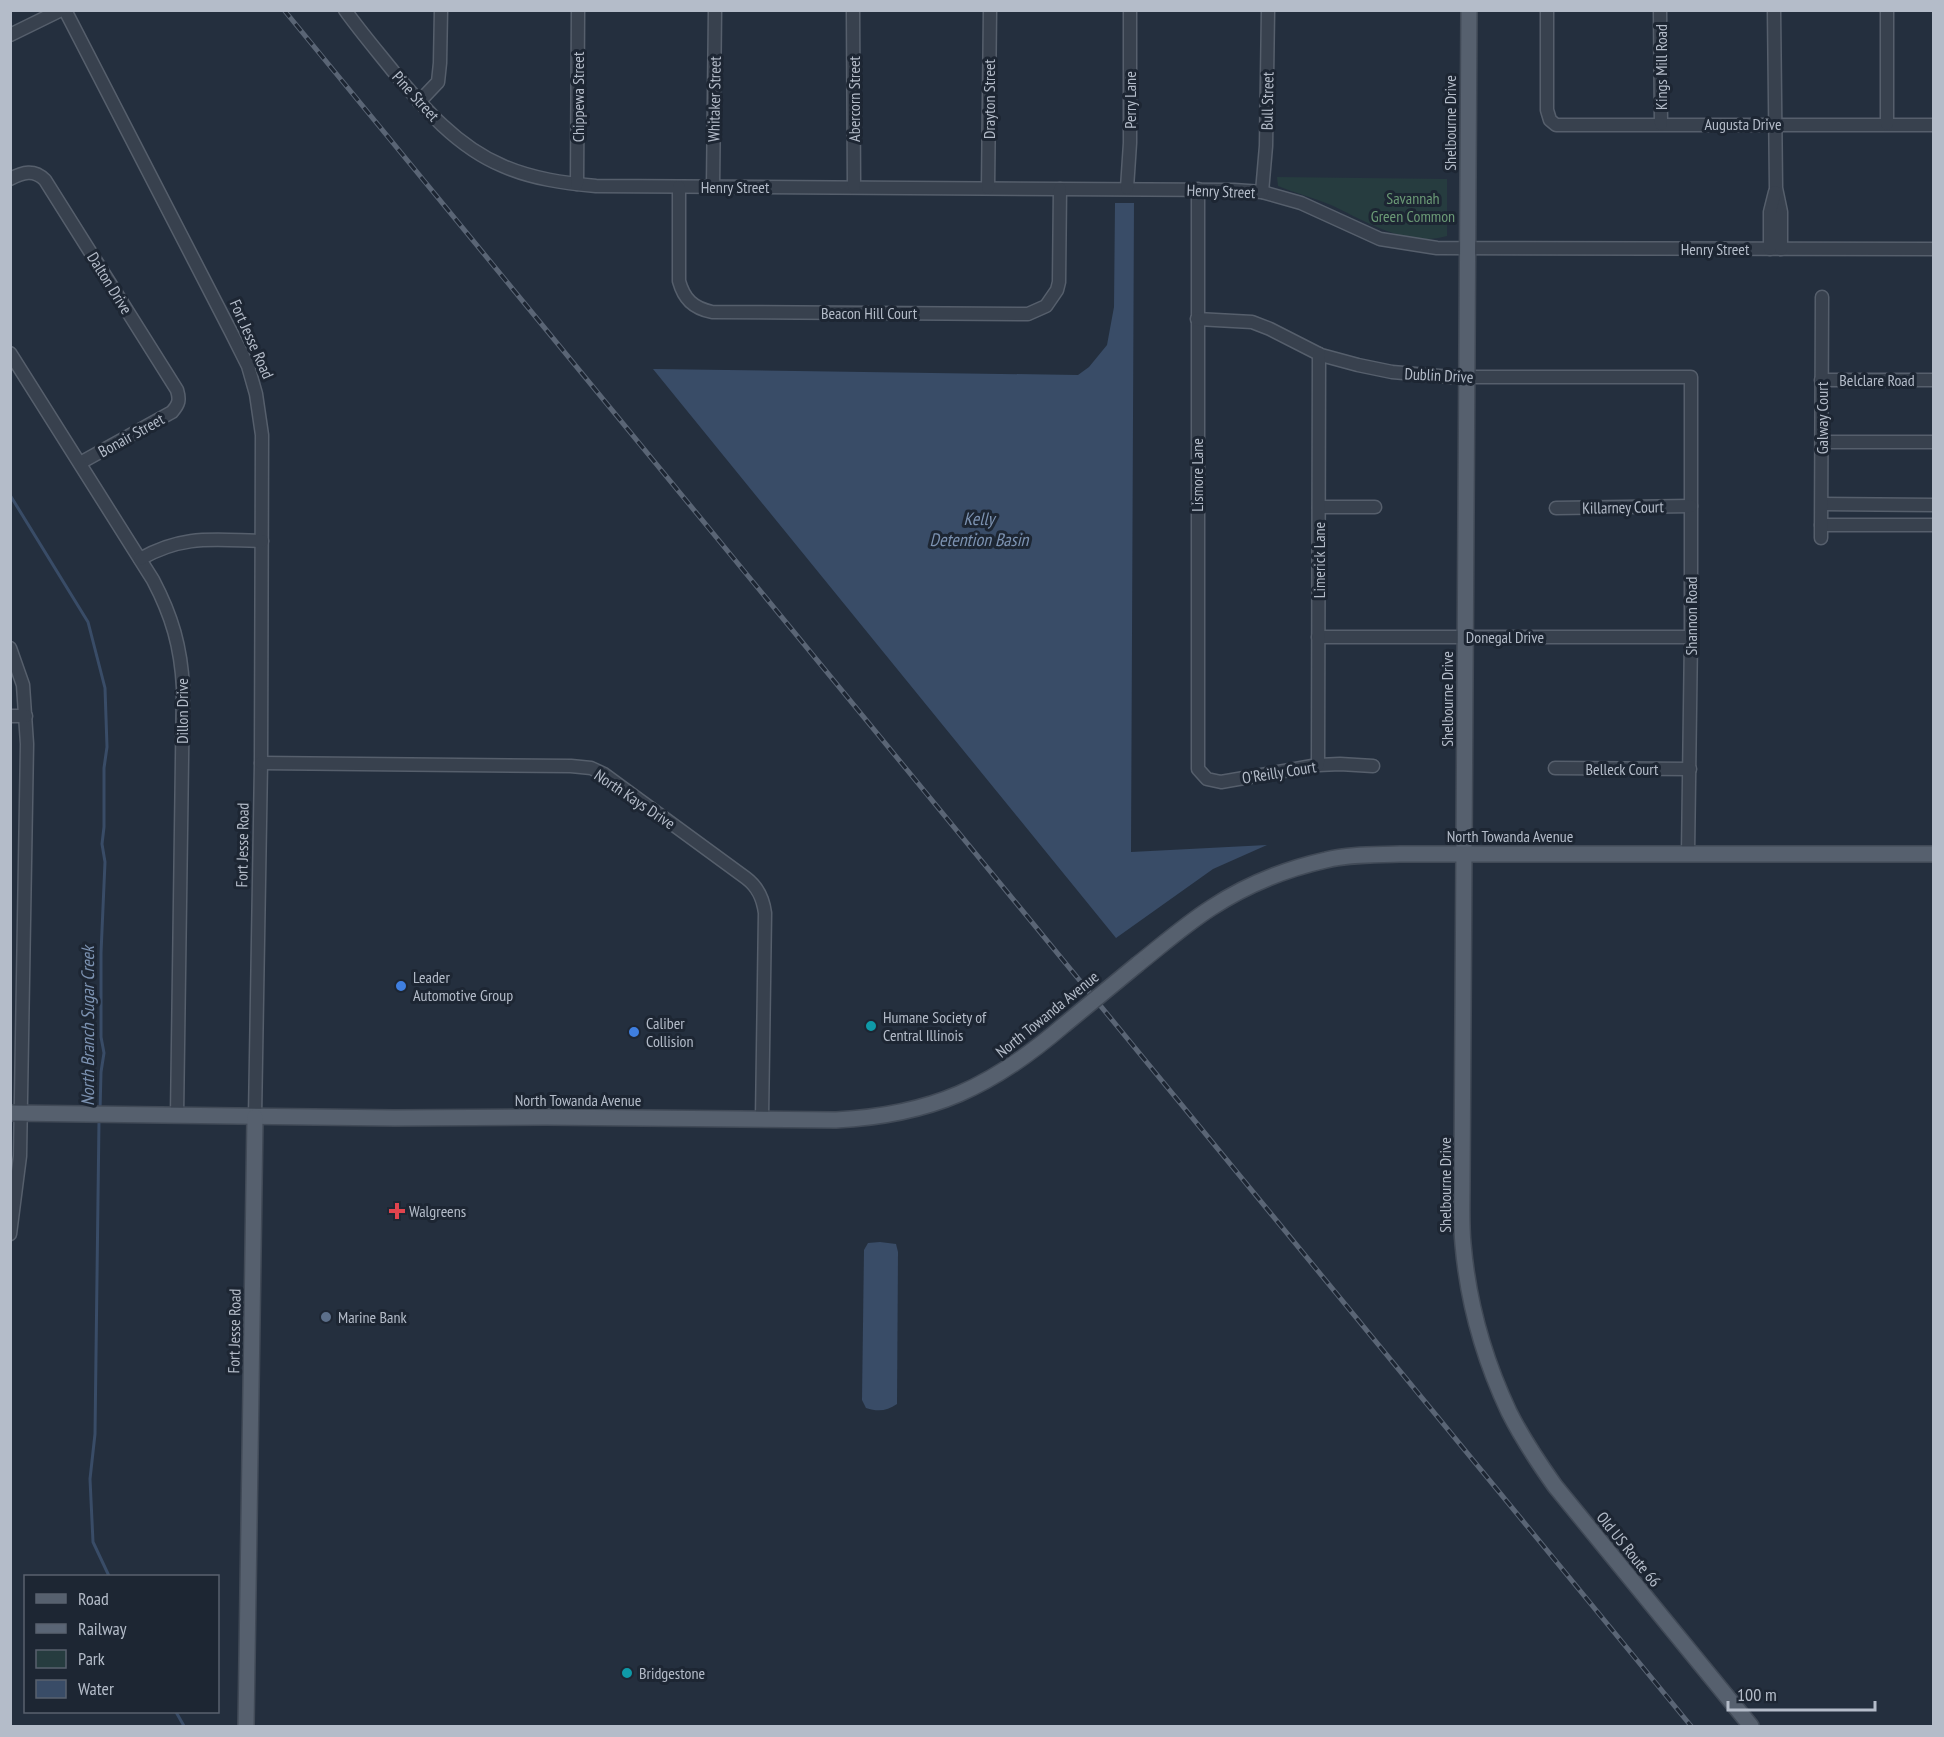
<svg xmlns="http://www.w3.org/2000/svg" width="1944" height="1737" font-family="'PT Sans Narrow',sans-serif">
<rect width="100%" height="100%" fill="#242f3e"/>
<path fill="#263c3f" d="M1277,177L1447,179V236C1408,248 1365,221 1331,205C1314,198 1295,193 1278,186Z"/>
<g fill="#394c67">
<path d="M1115,203H1134L1131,852L1267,845L1213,869L1116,938L653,369L1078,375L1089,367L1107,345L1114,307Z"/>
<path d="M880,1242L896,1244L898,1252L897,1404C887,1411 878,1412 866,1408L862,1400L864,1250L868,1243Z"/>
</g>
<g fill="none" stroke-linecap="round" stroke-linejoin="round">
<g stroke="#394c67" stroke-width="3">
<path d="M10,495L88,622L105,688L107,747L104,768V827L102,844L105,862L101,953V1037L104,1053L101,1072L100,1111"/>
<path d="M99,1120L95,1434L90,1479L93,1542L109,1576"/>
<path d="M176,1712L184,1726"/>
</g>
<g stroke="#565f6c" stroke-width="15">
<g id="minor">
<path d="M65,10L231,332L248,366L256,394L262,435L261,763L255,1117"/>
<path d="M345,10C360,31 377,51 393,71C424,108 457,147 503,166C533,179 564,183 596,186L1234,190L1262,192L1301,203L1380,239L1437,248L1934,249"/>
<path d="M853,10L854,187"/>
<path d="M1547,10V110L1550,120L1556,125H1934"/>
<path d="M1660,10L1661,124"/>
<path d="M1774,10L1776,188L1781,212V249"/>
<path d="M1887,10V124"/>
<path d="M10,35L61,10"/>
<path d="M419,102L438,82L440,63L441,10"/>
<path d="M10,179C23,172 34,169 45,180L177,390C180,400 179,404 172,412L80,463"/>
<path d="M577,184L578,10"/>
<path d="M679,187V281C684,299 693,308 712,312L1028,314L1046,306L1057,290L1059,282L1060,189"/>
<path d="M713,187L715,10"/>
<path d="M988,188L990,10"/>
<path d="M1127,188L1130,143V10"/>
<path d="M1198,189V769L1207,779L1221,782L1318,765L1340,764L1373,766"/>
<path d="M1262,192L1266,146L1268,10"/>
<path d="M1770,249V212L1775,192"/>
<path d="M1197,319L1252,322L1270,329L1321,355L1358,365L1392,372L1451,377H1691V637L1688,854"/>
<path d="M10,353L153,580C172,616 181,647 183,688L177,1116"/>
<path d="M1821,380H1934"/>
<path d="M1822,442H1934"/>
<path d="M1822,504L1934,505"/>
<path d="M1319,507H1375"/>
<path d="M1556,508L1691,506"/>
<path d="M1821,525H1934"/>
<path d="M1821,538L1822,297"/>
<path d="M140,559C184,534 214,540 262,541"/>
<path d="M1318,637H1691"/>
<path d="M10,648L23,685L27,744L20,1156L10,1234"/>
<path d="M10,716H26"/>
<path d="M261,763L571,766L591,768L604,774L746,878C758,887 763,898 765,913L762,1119"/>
<path d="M1318,765L1319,354"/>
<path d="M1555,768L1690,769"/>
</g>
</g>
<g stroke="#414a57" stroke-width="18">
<g id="major">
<path d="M1469,10L1462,1184C1462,1203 1461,1224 1463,1244C1468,1302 1484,1359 1509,1412C1522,1438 1538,1462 1555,1486L1751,1726"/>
<path d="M1138,964C1162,945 1186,924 1211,908C1246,885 1286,869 1326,860C1350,854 1375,855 1400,854H1934"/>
<path d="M10,1113L395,1118L546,1117L836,1120C932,1115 992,1087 1064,1025"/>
<path d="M246,1726L255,1117"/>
</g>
</g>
<use href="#minor" stroke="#38414e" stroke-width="12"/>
<use href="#major" stroke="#56606e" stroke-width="15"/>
<g stroke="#5a6575" stroke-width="5">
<path id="rail" d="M284,10L1691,1726"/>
</g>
<use href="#rail" stroke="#1d2633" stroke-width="3" stroke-dasharray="9" stroke-linecap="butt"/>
<g stroke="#414a57" stroke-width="18" stroke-linecap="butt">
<path id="major-bridge" d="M1064,1025L1138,964"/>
</g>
<use href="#major-bridge" stroke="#56606e" stroke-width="15"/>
</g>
<g fill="#3f7fe0" stroke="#1d2633" stroke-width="2">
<circle cx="401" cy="986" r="6"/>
<circle cx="634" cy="1032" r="6"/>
</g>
<g fill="#0f9aa8" stroke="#1d2633" stroke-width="2">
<circle cx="871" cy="1026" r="6"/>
<circle cx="627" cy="1673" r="6"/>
</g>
<path fill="#e0444e" stroke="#1d2633" stroke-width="2" d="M394 1202h6v6h6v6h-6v6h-6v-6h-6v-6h6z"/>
<circle fill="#5c6f8a" stroke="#1d2633" stroke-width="2" cx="326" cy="1317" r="6"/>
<g text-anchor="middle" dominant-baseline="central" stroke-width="6" stroke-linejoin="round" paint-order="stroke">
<g font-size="16" fill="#b4bcc9" stroke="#1d2633">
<text transform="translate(1661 67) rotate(-90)">Kings Mill Road</text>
<text transform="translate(416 96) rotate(48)">Pine Street</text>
<text transform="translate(578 97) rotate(-90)">Chippewa Street</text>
<text transform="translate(714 99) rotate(-89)">Whitaker Street</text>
<text transform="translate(854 99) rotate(-90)">Abercorn Street</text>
<text transform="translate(989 99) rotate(-90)">Drayton Street</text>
<text transform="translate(1130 100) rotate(-90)">Perry Lane</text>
<text transform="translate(1267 101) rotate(-89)">Bull Street</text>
<text transform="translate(1450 123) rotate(-90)">Shelbourne Drive</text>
<text x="1743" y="124">Augusta Drive</text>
<text x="735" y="187">Henry Street</text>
<text transform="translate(1221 191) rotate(2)">Henry Street</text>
<text x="1715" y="249">Henry Street</text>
<text transform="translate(110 283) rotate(58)">Dalton Drive</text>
<text x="869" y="313">Beacon Hill Court</text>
<text transform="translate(252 339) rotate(66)">Fort Jesse Road</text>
<text transform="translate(1439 375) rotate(3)">Dublin Drive</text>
<text x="1877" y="380">Belclare Road</text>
<text transform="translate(1822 418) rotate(-90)">Galway Court</text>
<text transform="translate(131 435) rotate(-29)">Bonair Street</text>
<text transform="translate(1197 475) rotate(-90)">Lismore Lane</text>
<text transform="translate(1623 507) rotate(-1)">Killarney Court</text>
<text transform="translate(1319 560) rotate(-90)">Limerick Lane</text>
<text transform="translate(1691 616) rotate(-90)">Shannon Road</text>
<text x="1505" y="637">Donegal Drive</text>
<text transform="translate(1447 699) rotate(-90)">Shelbourne Drive</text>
<text transform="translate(182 711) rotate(-90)">Dillon Drive</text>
<text x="1622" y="769">Belleck Court</text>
<text transform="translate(1279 772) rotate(-9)">O'Reilly Court</text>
<text transform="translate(635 799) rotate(34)">North Kays Drive</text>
<text x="1510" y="836">North Towanda Avenue</text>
<text transform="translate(242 845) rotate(-89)">Fort Jesse Road</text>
<text transform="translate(1047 1014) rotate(-39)">North Towanda Avenue</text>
<text x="578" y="1100">North Towanda Avenue</text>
<text transform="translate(1445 1185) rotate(-90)">Shelbourne Drive</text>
<text transform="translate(234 1331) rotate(-89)">Fort Jesse Road</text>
<text transform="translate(1629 1549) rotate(51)">Old US Route 66</text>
</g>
<g font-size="16" fill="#6b9a76" stroke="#1d2633">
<text x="1413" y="198">Savannah<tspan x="1413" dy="18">Green Common</tspan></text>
</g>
<g font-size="16" fill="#b4bcc9" stroke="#1d2633" text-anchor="start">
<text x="413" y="977">Leader<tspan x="413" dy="18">Automotive Group</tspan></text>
<text x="883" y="1017">Humane Society of<tspan x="883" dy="18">Central Illinois</tspan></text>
<text x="646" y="1023">Caliber<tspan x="646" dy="18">Collision</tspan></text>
<text x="409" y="1211">Walgreens</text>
<text x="338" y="1317">Marine Bank</text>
<text x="639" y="1673">Bridgestone</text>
</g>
<g font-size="18" font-style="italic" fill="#7c92b1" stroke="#1d2633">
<text x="979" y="518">Kelly<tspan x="979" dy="21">Detention Basin</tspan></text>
<text transform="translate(87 1026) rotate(-90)">North Branch Sugar Creek</text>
</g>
</g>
<rect width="1944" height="1737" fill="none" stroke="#b4bcc9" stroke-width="24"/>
<rect x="24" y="1575" width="195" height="138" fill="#1d2633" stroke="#59626f" stroke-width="1.5"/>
<rect x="36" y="1594" width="30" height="9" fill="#56606e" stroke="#59626f" stroke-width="1.5"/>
<text x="78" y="1605" font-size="18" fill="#b4bcc9">Road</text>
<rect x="36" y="1624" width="30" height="9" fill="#5a6575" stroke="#59626f" stroke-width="1.5"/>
<text x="78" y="1635" font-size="18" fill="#b4bcc9">Railway</text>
<rect x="36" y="1650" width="30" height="18" fill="#263c3f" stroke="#59626f" stroke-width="1.5"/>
<text x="78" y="1665" font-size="18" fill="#b4bcc9">Park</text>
<rect x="36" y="1680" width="30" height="18" fill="#394c67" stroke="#59626f" stroke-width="1.5"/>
<text x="78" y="1695" font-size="18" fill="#b4bcc9">Water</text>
<path d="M1728 1701v9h147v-9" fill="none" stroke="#b4bcc9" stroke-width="3"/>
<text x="1737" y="1701" font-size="18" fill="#b4bcc9" stroke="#1d2633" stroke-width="4.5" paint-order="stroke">100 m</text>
</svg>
